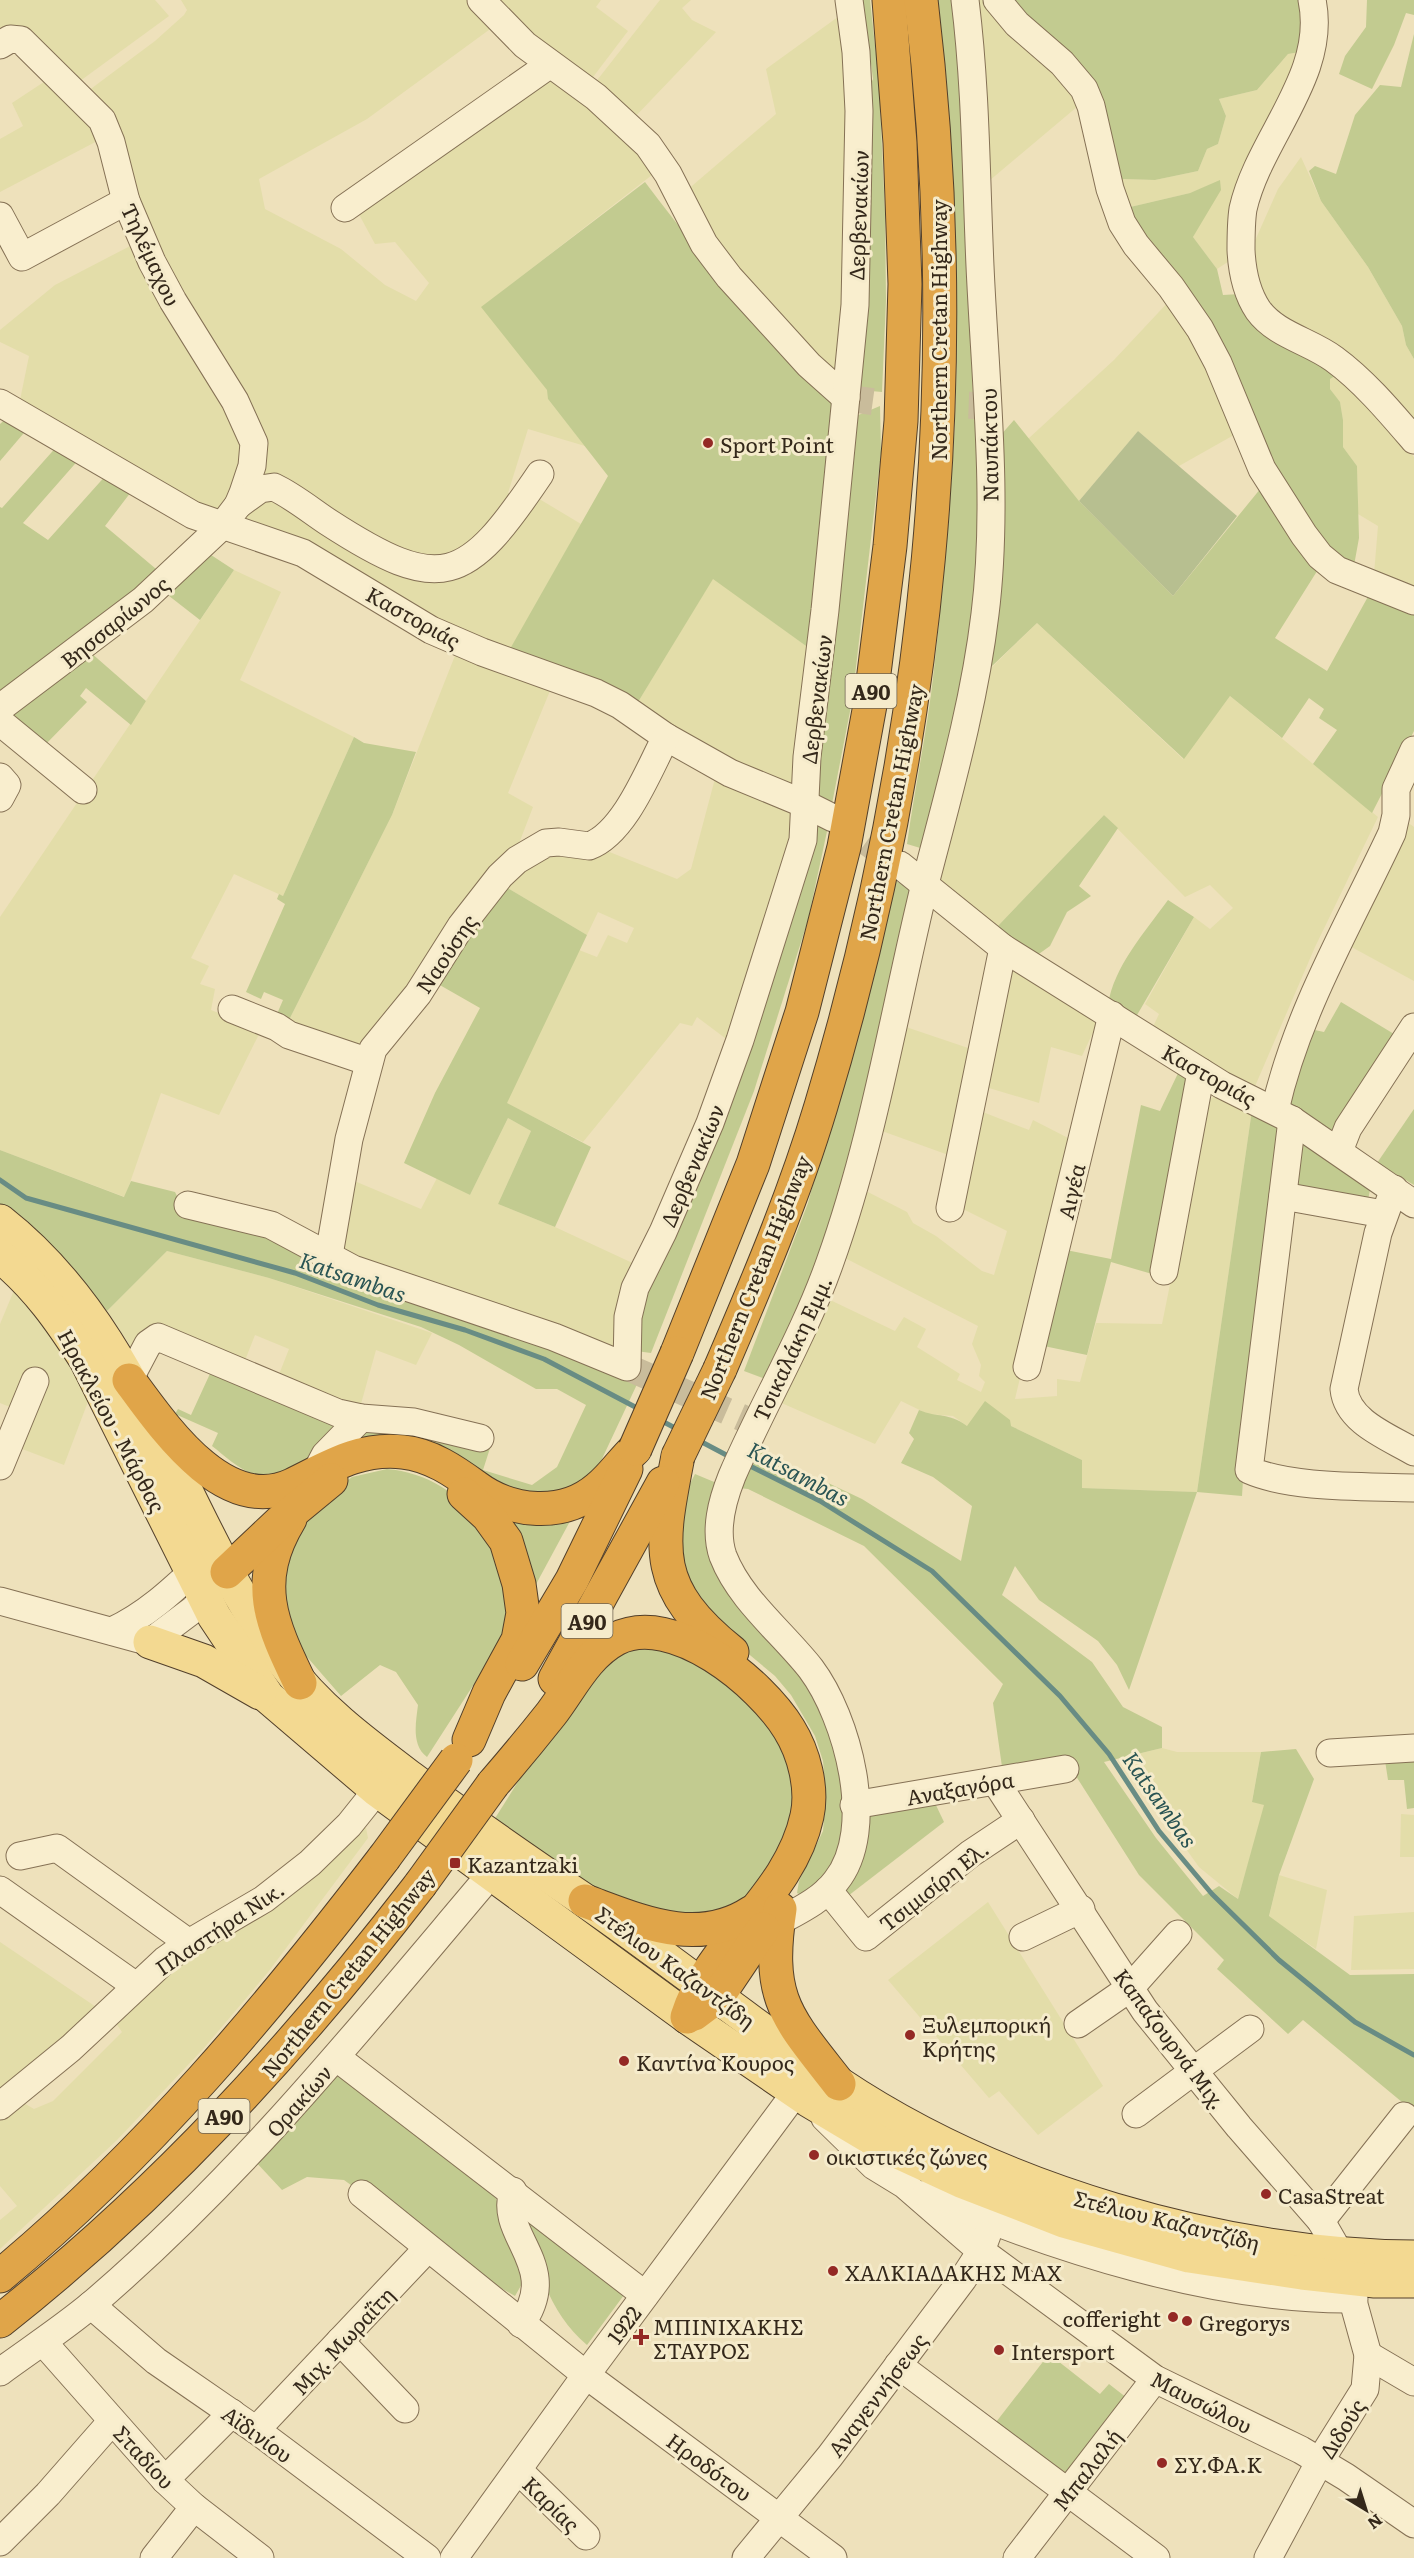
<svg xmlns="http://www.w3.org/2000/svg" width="1414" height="2558" font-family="Literata,serif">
<rect width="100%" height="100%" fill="#eee1bb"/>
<g fill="#e3dda9">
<path d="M0,0H155L169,16L80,81L0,32Z"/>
<path d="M181,0H469L493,27L367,119L259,179L265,209L341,249L385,285L416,301L429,283L395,242L375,244L355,207L546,74L631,145L652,175L482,307L548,391V399L585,446L528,429L508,493L536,497L581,524L508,654L240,524L259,472L263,436L262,426L184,300L88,91L155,41L184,15L187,10Z"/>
<path d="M488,0H601L596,7L628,31L587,85Z"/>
<path d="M660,0H691L682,8L692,20L716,32L631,121L591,88Z"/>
<path d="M972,0H991L1084,101L989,181Z"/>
<path d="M842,14L852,91L839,381L740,285L686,191L776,114L766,69Z"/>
<path d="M1300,52L1234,258L1217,269L1193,237L1220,181L1190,193L1126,208L1119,192L1123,179L1155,180L1198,171L1207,149L1218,144L1226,116L1219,99L1257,90L1288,54Z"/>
<path d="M50,78L103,138L0,192V139L23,126L12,103Z"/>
<path d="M1301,157L1321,201L1368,267L1402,326L1406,345L1414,359V427L1262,304L1250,252L1278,189Z"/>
<path d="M134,244L246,443L221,520L19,405L29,356L0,342V330L55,285Z"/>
<path d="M1172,298L1241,431L1179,466L1138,431L1079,501L1028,439L1114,360Z"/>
<path d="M1340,373L1414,457V593L1374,574L1378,526L1358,514L1357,466L1343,447V420L1340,403L1330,389V379Z"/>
<path d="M234,570L281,592L240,680L354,737L283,896L234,874L191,958L209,966L200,984L215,989L211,1010L261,1030L219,1115L161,1093L125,1197L0,1150V917Z"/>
<path d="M713,578L813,651L796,786L777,787L635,707Z"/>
<path d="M1037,623L1183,759L1230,696L1378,817L1315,947L1253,1091L1151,1031L1159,1014L1145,1004L1194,917L1210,929L1233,908L1210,885L1185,897L1104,815L996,928L938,879L956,822L989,670Z"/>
<path d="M458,648L552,686L508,793L533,807L518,846L361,1050L286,1026L392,815Z"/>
<path d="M717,771L799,812L729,1041L697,1017L692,1026L680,1023L583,1142L506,1103L579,950L597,957L608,935L627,943L634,928L598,912L587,935L501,884L524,859L602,849L677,879L691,869Z"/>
<path d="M1407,822L1414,827V981L1346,944Z"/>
<path d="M1008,958L1101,1015L1082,1056L1051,1047L1039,1103L979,1085Z"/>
<path d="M906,1027L977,1051L954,1157L882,1131Z"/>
<path d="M1218,1093L1252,1110L1197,1492L1081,1488L1082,1460L1011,1426H967L953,1416L928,1414L901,1401L875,1444L777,1401L826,1298L895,1331L904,1317L926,1329L917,1347L960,1374L957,1380L981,1392L985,1382L979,1376L981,1365L972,1344L978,1326L841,1256L864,1190L907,1212L913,1223L936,1236L982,1271L994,1275L1007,1231L957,1206L975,1109L1029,1130L1033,1120L1076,1142L1015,1399L1057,1396V1379L1080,1382L1096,1323L1162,1324L1207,1102Z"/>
<path d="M508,1118L531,1131L498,1204L555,1227L639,1266L620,1356L340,1256L352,1180L421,1209L437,1178L470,1195Z"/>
<path d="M167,1251L269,1278L432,1333L416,1365L376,1350L359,1411L276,1382L289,1349L255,1335L242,1368L193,1346L135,1353L107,1311Z"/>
<path d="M15,1288L64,1352L89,1399L64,1465L17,1447L15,1409L0,1403V1324Z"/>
<path d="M1162,1748L1177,1752H1261L1252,1801L1265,1805L1238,1899L1199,1867L1121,1758Z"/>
<path d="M1401,1814L1414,1815V1857H1400Z"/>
<path d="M361,1828H366L368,1838L269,1971L204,2048L117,2140L0,2249V2220L17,2206L0,2186V2120L22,2102L34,2109L53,2101L122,2032L115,2022L143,1987Z"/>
<path d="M1279,1875L1327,1890L1316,1949L1269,1917Z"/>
<path d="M988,1902L1103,2086L1038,2135L999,2091L989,2098L888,1980Z"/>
<path d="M1414,1912V1969L1351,1970L1354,1916Z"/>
<path d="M0,1942L102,2011L0,2094Z"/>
</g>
<g fill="#c2cb90">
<path d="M863,0H870L879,82L885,214L886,300L882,392L860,390L865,96L873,79Z"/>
<path d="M935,0H957L974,421L980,427L981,484L971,657L927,850L907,844C915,786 928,727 934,669C942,599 948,528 953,457C963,304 951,152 935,0Z"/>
<path d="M1004,0H1308C1312,20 1309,35 1300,52L1288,54L1257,90L1219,99L1226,116L1218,144L1207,149L1198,171L1155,180L1123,179L1119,192L1126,208L1190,193L1220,180L1221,190L1193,237L1217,269L1223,295L1240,294L1261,324L1282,344L1305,352L1340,373L1330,379V389L1340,402L1343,420V447L1357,466L1359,538L1353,571C1320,559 1284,505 1270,473C1261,454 1257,433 1250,413C1236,375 1220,337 1198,302C1180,273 1146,256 1129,226C1116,203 1107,170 1103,144C1101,127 1100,111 1093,96C1073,55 1031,35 1004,0Z"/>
<path d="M1367,0H1414V15L1406,13L1394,45L1372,89L1339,74L1345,56L1366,27Z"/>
<path d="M1414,34V359L1406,345L1402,326L1368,267L1321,201L1309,171L1315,166L1336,174L1355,115L1380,85L1401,87Z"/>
<path d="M645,182C705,262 769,337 837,410L813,651L713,579L635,707L510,649L608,476L548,399L547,390L481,307Z"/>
<path d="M880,406L881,453L852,701L832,804L821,799L816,790L856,416Z"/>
<path d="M9,416L29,427L0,461V424Z"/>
<path d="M1014,420L1079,501L1173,596L1261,488L1319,568L1275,638L1327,671L1370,593L1414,611V731L1372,813L1313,764L1337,730L1319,718L1324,709L1309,698L1282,738L1230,696L1184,759L1037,623L991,667L987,661L999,437Z"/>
<path d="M59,444L81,457L23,523L48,540L108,473L134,488L105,526L162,574L0,700V507L2,508Z"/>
<path d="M208,553L234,570L200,620L164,592Z"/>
<path d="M90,652L146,701L131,725L86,688L80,696L87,702L43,747L7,719Z"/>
<path d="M354,737L364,743L416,752L392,815L286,1026L274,1021L283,1000L264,992L261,999L246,992L285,904L277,899L279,894L283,896Z"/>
<path d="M1104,815L1118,828L1079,886L1091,896L1067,912L1050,946L1036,956L996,928Z"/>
<path d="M816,818L829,822L808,920L754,1091L651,1353L636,1351L637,1320Z"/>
<path d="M894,880L917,892L854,1157L806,1289L768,1380L744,1371L808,1203Z"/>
<path d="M501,884L587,935L507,1103L591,1147L555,1227L498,1204L531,1131L508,1118L470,1195L404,1163L435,1093L480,1008L431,980Z"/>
<path d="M1168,900L1194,917L1133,1022L1108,1005C1114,966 1145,932 1168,900Z"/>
<path d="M1341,1002L1399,1037L1337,1139L1288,1103L1310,1029L1324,1032Z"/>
<path d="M1181,1067L1195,1078L1159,1276L1111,1262L1087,1355L1039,1345L1061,1249L1111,1259L1141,1105L1160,1111Z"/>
<path d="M1414,1109V1185L1377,1163Z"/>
<path d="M1252,1110L1286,1131L1246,1432L1242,1496L1197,1492L1129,1690L1117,1665L1098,1641L1039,1600L1015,1566L1002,1595L1092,1662L1123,1707L1162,1727V1748L1104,1762L1156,1838L1203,1896L1219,1886L1238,1899L1264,1805L1252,1802L1261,1752L1296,1749L1314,1779L1279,1875L1269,1916L1350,1975L1414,1974V2112L1303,2020L1288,2034L1217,1969L1224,1960L1139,1875L1067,1762L1003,1774L993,1703L1003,1684L864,1546L748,1489L739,1488L756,1449L862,1499L961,1561L972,1506L933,1477L901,1463L914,1439L909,1433L919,1410C938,1418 948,1412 967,1426L985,1401L1010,1420L1011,1426L1082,1460V1488L1197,1492Z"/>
<path d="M1298,1135L1371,1185L1367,1205L1287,1191Z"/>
<path d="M0,1150L124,1197L131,1181L175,1192L182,1206L561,1345L639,1380L601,1461L588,1477L580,1486L540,1498L344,1444L364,1426L491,1445L483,1470L532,1485L557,1467L586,1405L557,1389H536L459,1345L421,1327L269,1278L167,1251L107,1311L38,1232L0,1204Z"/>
<path d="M214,1365L349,1422C327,1441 287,1486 255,1475C238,1469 225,1456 212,1446L218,1433L175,1414L178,1409L191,1415Z"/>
<path d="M387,1469C426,1472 460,1494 483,1525C492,1538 506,1594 513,1612L494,1653L427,1757C411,1745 416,1722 418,1705L396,1672L380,1665L341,1696L301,1650L279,1587L298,1528L324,1499L352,1477Z"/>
<path d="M695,1474L719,1484L711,1513L808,1677L848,1779L842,1866L801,1895L797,1893L799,1881L823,1831L826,1796L823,1761L815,1736L791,1695L775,1676L739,1646L680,1573L677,1509Z"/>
<path d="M575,1512L534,1588L505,1524L517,1516Z"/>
<path d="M643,1643L720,1671L783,1742L796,1796L773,1873L725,1915L660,1914L586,1885L494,1820L556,1721L600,1665Z"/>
<path d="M1414,1751V1808L1407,1809L1404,1780H1388L1384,1754Z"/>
<path d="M933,1799L944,1822L844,1899L861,1810Z"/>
<path d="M333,2071L495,2196L514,2246L523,2282L515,2296L464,2267L344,2180L307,2177L282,2190L254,2160Z"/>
<path d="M525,2212L624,2295L587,2345C549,2313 539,2269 523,2223Z"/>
<path d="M1049,2354L1100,2394L1109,2384L1127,2398L1063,2480L993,2426Z"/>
</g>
<path fill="#b7bf90" d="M1138,431L1237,516L1173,596L1079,501Z"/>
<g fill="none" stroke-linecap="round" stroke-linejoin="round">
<g stroke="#688c84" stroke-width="5">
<path d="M0,1180L26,1198L295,1273L378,1305L465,1330L544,1359L639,1409"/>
<path d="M658,1419L679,1430"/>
<path d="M698,1440L732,1458"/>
<path d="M746,1464L820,1501L932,1571L1060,1696L1109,1754L1159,1831L1212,1894L1279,1960L1355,2022L1414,2055"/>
</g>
<g stroke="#c9bc9b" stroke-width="27" stroke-dasharray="27 14" stroke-linecap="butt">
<path d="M846,398L875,402L988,406"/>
<path d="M833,818L899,865"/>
<path d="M627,1367L756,1424"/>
</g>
<g stroke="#857155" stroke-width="29">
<g id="minor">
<path d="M481,0L525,45L596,97L648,145L668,174L704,244L729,277L809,365L846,398"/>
<path d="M997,0L1017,24L1062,63L1084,89L1091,106L1110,189L1122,223L1136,245L1171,287L1200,329L1218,363L1262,469L1304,535L1320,556L1337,570L1414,601"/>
<path d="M1312,0C1328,75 1259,138 1243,209C1241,222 1241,236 1241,250C1242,271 1246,292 1258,310C1276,335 1310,341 1334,359C1364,381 1390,412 1414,440"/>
<path d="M0,45L10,39L21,40L102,120L111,142L126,201L152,262L173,301L235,401L254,443L252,466L243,493L238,505L222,526L143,600L0,708"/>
<path d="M345,208L549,65"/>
<path d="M0,216L22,257L126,201"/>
<path d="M0,403L193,515L303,553L431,630L482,652L596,693L620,705L666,737L730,773L805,804L833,818"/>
<path d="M238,505L260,489L274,487C293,496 310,510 328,522C442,596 466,584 540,474"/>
<path d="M0,722L83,790"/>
<path d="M0,777L7,785L0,798"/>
<path d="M900,865L1003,948L1222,1085L1292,1120L1414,1204"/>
<path d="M232,1009L277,1027L289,1035L369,1062"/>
<path d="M1275,1110C1297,1012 1350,923 1392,833L1396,815V789L1414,750"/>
<path d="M1292,1120L1249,1470C1292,1489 1366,1486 1414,1488"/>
<path d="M1339,1151L1348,1128L1414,1027"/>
<path d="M1394,1189L1378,1233L1344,1389C1347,1422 1389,1437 1414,1452"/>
<path d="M1283,1196L1383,1214"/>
<path d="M188,1205L271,1225L353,1269L554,1337L627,1367L628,1317L635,1288L663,1232L710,1123L740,1040L803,840L807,757L825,610L855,305L859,111L856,52L849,0"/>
<path d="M950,1208L1003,948"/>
<path d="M329,1255L349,1139L373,1049L418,994L461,926L500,876L517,860L546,843L559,842L589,846C625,833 649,769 666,737"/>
<path d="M1164,1271L1201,1072"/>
<path d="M1027,1367L1112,1015"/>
<path d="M129,1380L148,1344L158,1337L338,1413L361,1418L414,1422L480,1438"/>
<path d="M0,1466L35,1381"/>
<path d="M317,1470L325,1455L361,1418"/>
<path d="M0,1601L150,1642L194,1609L217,1584"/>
<path d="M112,1631C149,1614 177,1586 206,1559"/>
<path d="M1330,1753L1414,1748"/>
<path d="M995,1781L1145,2011L1239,2127L1321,2221L1340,2254L1368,2355L1365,2389L1320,2461L1268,2558"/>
<path d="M854,1805L1065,1769"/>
<path d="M20,1856L57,1848L189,1943"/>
<path d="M0,1890L136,1986"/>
<path d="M828,1890L866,1937L970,1854L1021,1820"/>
<path d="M778,1922C798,1911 822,1900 836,1881C878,1829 847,1717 811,1669C782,1632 740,1600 723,1556C714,1530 722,1501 732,1476C763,1404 804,1336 830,1262C874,1139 894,1011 925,884C948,795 974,706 985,614C999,503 985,378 980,266C976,177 976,88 965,0"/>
<path d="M1023,1937L1081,1909"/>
<path d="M1078,2024L1130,1988L1178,1934"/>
<path d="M336,2057L645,2295"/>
<path d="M0,2106L71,2048L165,1960L189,1943L264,1899L310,1863L349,1825L377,1790"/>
<path d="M1136,2114L1250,2029"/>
<path d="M825,2118L874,2166L905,2185L981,2251L1155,2379L1301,2450L1346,2477L1414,2524"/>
<path d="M513,2191C498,2237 563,2265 521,2324"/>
<path d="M362,2194L586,2375L833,2558"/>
<path d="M926,2194C1053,2248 1215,2301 1354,2299"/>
<path d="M1321,2221L1404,2116"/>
<path d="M91,2305L156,2361L256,2430L427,2558"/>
<path d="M340,2341L405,2409"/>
<path d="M43,2342L165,2480L194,2507L260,2558"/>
<path d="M1368,2355L1414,2382"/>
<path d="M898,2365L1156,2558"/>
<path d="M0,2372C30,2350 62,2329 91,2305C242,2176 363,2025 491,1874"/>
<path d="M256,2430L427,2249"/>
<path d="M518,2470L586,2536"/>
<path d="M165,2480L232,2413"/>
<path d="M0,2542L48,2494L112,2421"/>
<path d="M154,2558L194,2507"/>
<path d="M454,2558L586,2375L796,2092"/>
<path d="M746,2558L830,2456L963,2279L981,2251L987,2235"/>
<path d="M1017,2558L1155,2379"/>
</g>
</g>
<g stroke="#523f2a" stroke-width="35">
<g id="major">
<path d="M0,1221C143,1333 178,1518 282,1660C317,1708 363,1742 411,1778C467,1820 525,1860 584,1900C670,1959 751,2025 838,2083C999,2191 1221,2255 1414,2257"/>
<path d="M0,1256C37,1286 61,1321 86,1360L214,1616L268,1697L377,1790L687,2017L808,2100L885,2146L961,2181L1064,2221L1189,2256L1302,2273L1375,2281H1414"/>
<path d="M150,1642L204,1661L260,1693"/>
</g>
</g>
<g stroke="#523f2a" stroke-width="35">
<g id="highway">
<path d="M677,1353L753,1164L802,1012L844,847L870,705L890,546L901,421L905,284L900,143L889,0"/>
<path d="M720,1369C757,1283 794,1196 821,1106C929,748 966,372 921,0"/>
<path d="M129,1380C163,1426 224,1517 292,1485C329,1467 360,1447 403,1452C431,1455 454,1471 476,1487C511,1513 563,1518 598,1488C612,1477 622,1461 635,1449"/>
<path d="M678,1456C660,1549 651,1587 732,1652"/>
<path d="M464,1494L488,1516L506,1541L519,1584L523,1613L518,1640L489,1693L469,1740"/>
<path d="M290,1519C252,1582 271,1623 300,1683"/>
<path d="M227,1572L280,1522L331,1480"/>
<path d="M522,1664L572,1580L626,1469"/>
<path d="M555,1679L663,1483"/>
<path d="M493,1784C513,1761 532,1738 551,1714C571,1688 586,1655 616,1639C673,1610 761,1683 789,1729C804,1753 813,1788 807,1816C790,1896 711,1941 687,2017"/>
<path d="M585,1901C640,1921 697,1948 752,1912"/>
<path d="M780,1909C766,2000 786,2016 839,2084"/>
<path d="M694,2014L718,1996L763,1929"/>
<path d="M0,2276C146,2155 269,2008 384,1858"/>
<path d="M0,2321C160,2195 296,2046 420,1885"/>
</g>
</g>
<use href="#minor" stroke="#f9eece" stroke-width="27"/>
<use href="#major" stroke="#f3d991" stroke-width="33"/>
<use href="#highway" stroke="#e0a549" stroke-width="33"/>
<g stroke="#523f2a" stroke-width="35" stroke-linecap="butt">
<g id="highway-bridge">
<path d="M635,1449L677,1353"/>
<path d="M678,1456L720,1369"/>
<path d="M384,1858L456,1760"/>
<path d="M420,1885L493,1784"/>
</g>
</g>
<use href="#highway-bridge" stroke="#e0a549" stroke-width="33"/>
</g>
<g fill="#942925" stroke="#f5ebcb" stroke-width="2">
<circle cx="708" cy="443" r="6"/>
<rect x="449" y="1857" width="12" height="12" rx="3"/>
<circle cx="910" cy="2035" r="6"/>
<circle cx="624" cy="2061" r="6"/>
<circle cx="814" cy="2155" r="6"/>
<circle cx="1266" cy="2194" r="6"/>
<circle cx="833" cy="2271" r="6"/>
<circle cx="1173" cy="2317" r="6"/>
<circle cx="1187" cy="2321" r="6"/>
<path d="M638 2328h6v6h6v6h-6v6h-6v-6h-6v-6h6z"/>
<circle cx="999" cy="2350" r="6"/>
<circle cx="1162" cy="2463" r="6"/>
</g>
<g text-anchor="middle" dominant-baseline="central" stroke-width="6" stroke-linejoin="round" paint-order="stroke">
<g fill="#f5ebcb" stroke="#6e624f" stroke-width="1.5">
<rect x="845.5" y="674" width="51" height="34" rx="4.5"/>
<rect x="561.5" y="1604" width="51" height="34" rx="4.5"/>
<rect x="198.5" y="2099" width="51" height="34" rx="4.5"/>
</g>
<g font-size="20" font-weight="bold" fill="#34281a">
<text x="871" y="691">Α90</text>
<text x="587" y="1621">Α90</text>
<text x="224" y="2116">Α90</text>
</g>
<g font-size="21" fill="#34281a" stroke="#f5ebcb">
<text transform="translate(857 215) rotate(-88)">Δερβενακίων</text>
<text transform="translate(152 254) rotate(65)">Τηλέμαχου</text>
<text transform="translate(937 330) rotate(-90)">Northern Cretan Highway</text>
<text transform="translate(988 445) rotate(-91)">Ναυπάκτου</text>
<text transform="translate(414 616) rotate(29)">Καστοριάς</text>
<text transform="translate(114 621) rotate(-39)">Βησσαρίωνος</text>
<text transform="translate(815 699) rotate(-83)">Δερβενακίων</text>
<text transform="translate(890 812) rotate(-79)">Northern Cretan Highway</text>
<text transform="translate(445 953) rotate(-56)">Ναούσης</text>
<text transform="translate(1210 1074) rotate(29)">Καστοριάς</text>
<text transform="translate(691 1165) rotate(-67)">Δερβενακίων</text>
<text transform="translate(1070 1191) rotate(-77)">Αιγέα</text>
<text transform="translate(754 1277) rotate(-68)">Northern Cretan Highway</text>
<text transform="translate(791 1348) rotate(-65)">Τσικαλάκη Εμμ.</text>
<text transform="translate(113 1420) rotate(62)">Ηρακλείου - Μάρθας</text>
<text transform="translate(960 1787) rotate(-10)">Αναξαγόρα</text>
<text transform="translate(933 1885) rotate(-38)">Τσιμισίρη Ελ.</text>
<text transform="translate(219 1927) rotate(-34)">Πλαστήρα Νικ.</text>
<text transform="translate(676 1966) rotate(36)">Στέλιου Καζαντζίδη</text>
<text transform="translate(347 1972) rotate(-51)">Northern Cretan Highway</text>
<text transform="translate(1171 2038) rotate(53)">Καπαζουρνά Μιχ.</text>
<text transform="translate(298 2100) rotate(-49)">Ορακίων</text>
<text transform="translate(1167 2219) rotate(14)">Στέλιου Καζαντζίδη</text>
<text transform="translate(623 2324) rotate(-53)">1922</text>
<text transform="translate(342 2340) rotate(-47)">Μιχ. Μωραΐτη</text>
<text transform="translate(876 2394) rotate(-53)">Αναγεννήσεως</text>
<text transform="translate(1202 2401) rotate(27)">Μαυσώλου</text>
<text transform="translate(1341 2428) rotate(-58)">Διδούς</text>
<text transform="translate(258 2433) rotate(36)">Αϊδινίου</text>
<text transform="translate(145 2456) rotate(47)">Σταδίου</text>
<text transform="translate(710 2466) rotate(36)">Ηροδότου</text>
<text transform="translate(1086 2469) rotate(-52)">Μπαλαλή</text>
<text transform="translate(552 2503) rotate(44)">Καρίας</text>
</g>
<g font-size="21" fill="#34281a" stroke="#f5ebcb" text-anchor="start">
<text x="720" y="443">Sport Point</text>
<text x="467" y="1863">Kazantzaki</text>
<text x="922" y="2023">Ξυλεμπορική<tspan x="922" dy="24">Κρήτης</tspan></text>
<text x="636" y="2061">Καντίνα Κουρος</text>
<text x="826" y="2155">οικιστικές ζώνες</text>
<text x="1278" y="2194">CasaStreat</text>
<text x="845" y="2271">ΧΑΛΚΙΑΔΑΚΗΣ MAX</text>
<text x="1161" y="2317" text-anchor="end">cofferight</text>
<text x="1199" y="2321">Gregorys</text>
<text x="653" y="2325">ΜΠΙΝΙΧΑΚΗΣ<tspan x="653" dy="24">ΣΤΑΥΡΟΣ</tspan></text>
<text x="1011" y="2350">Intersport</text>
<text x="1174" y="2463">ΣΥ.ΦΑ.Κ</text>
</g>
<g font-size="22" font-style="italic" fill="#295453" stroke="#f5ebcb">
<text transform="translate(353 1276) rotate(19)">Katsambas</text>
<text transform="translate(799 1473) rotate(28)">Katsambas</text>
<text transform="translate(1161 1799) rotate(55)">Katsambas</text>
</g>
</g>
<g transform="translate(1366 2510) rotate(142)" stroke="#f5ebcb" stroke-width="4.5" paint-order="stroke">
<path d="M0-4.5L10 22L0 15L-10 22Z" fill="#34281a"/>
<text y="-9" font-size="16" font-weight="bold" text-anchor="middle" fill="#34281a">N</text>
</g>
</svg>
